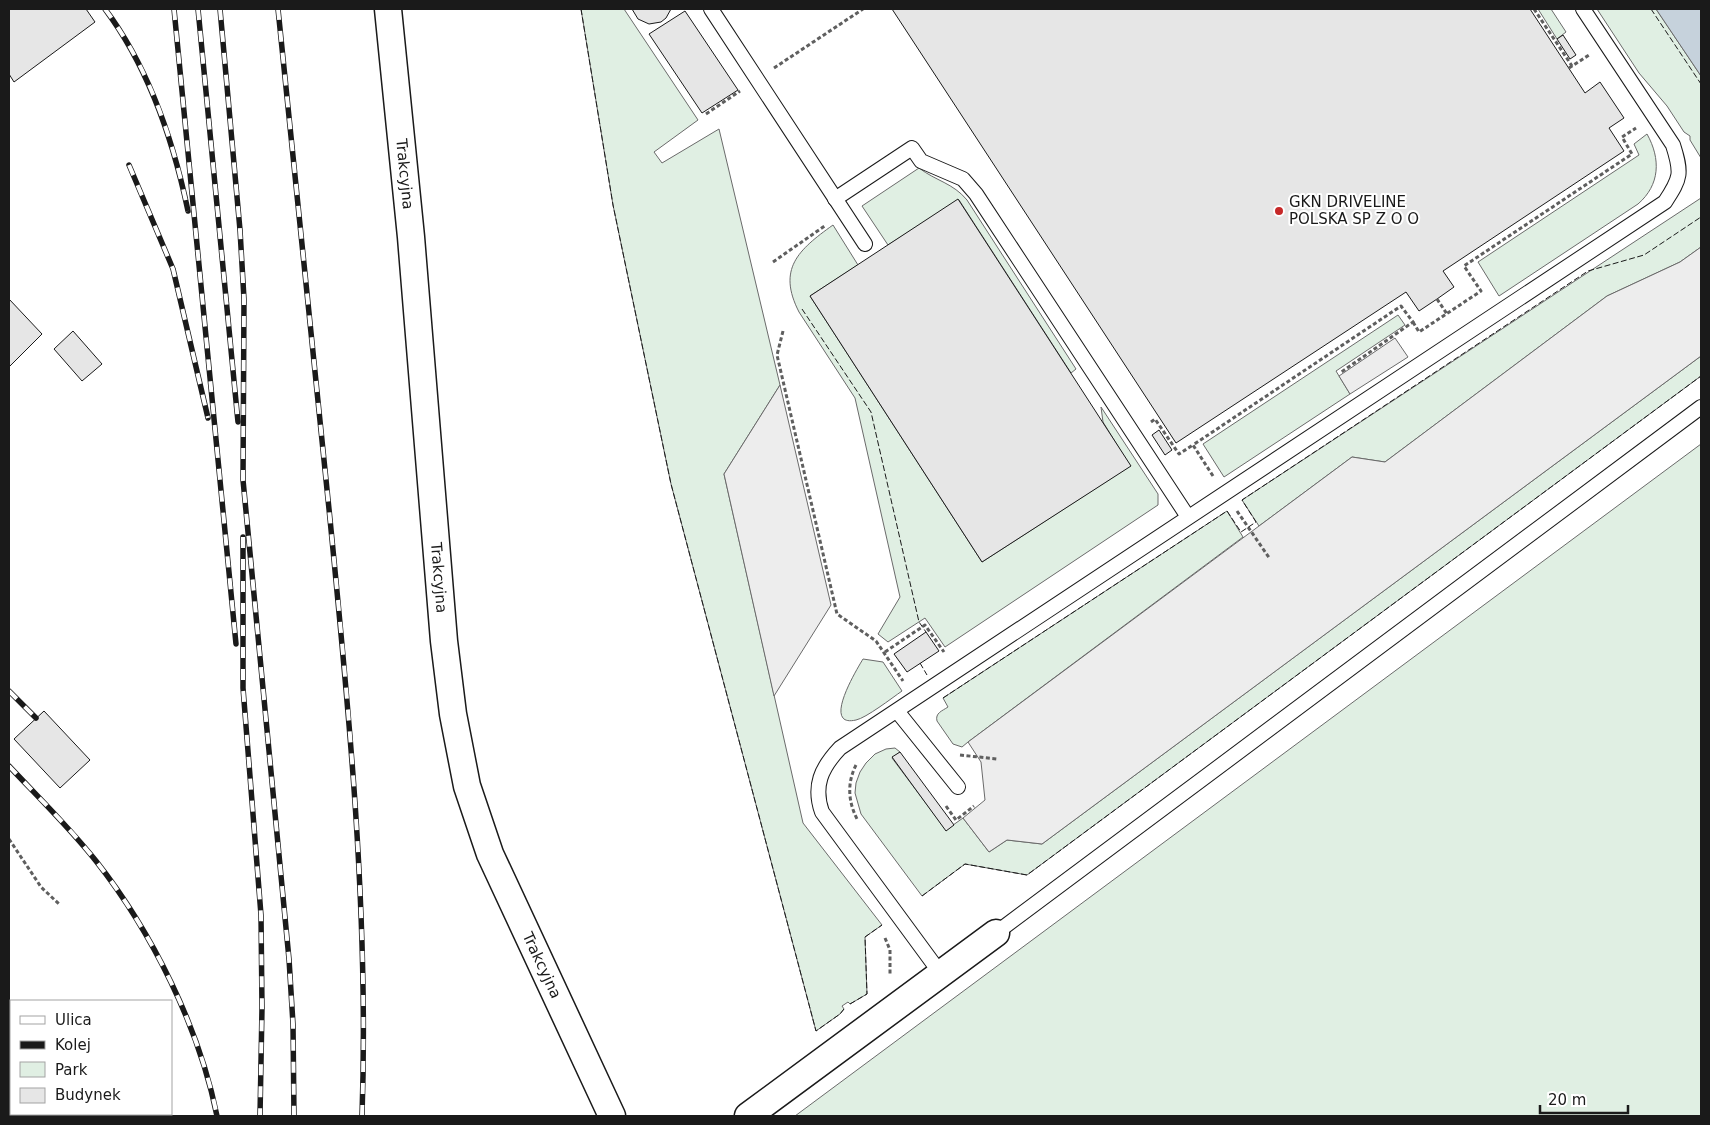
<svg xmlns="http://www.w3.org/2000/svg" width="1710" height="1125" font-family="'DejaVu Sans',sans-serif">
<rect width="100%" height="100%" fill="#fff"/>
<g fill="#e0efe3" stroke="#6a6a6a">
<path d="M581,9H624L698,120L654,152L662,163L719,129L780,385L724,474L803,823L882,925L865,937L867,994L850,1004L848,1002L842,1006L844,1009L840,1014L816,1031L671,484L613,205Z"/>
<path d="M1538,9H1551L1566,32L1557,39Z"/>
<path d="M1597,9H1656L1701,76V158L1690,140V136L1684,132L1667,106L1639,73Z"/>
<path d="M1647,134C1661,159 1660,185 1638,204L1499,296L1478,262L1639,155L1634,144Z"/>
<path d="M919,168C936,181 953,183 967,200L1076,369L1071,373L959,200L888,245L862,206Z"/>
<path d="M1701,198V247L1680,262L1607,296L1385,462L1352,457L1259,526L1242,500Z"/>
<path d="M833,225L858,265L810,296L982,562L1130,466L1103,422L1101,407L1158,494V505L945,647L925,618L888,642L878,634L900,597L855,398L799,312C777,269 798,250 833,225Z"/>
<path d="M1398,315L1405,325L1336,371L1350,394L1224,477L1203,444Z"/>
<path d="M1701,356V376L1027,875L965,864L922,896L861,814L855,793L856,783L860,772L866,763L875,754L886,749L895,748L900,752L892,758L946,830L963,818L989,852L1007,840L1042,844Z"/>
<path d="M1701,444V1116H795Z"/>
<path d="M1227,511L1243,537L968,742L962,747L953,744L937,721C935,713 942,711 948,707L943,698Z"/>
<path d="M863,659L883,662L902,691C892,698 866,718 856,720C821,728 857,669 863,659Z"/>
</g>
<g fill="#ededed" stroke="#6a6a6a">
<path d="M1701,247V356L1042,844L1007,840L989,852L963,818L985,800L981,762L968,742L1352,457L1385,462L1607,296L1680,262Z"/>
<path d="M1395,338L1408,357L1350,394L1339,376Z"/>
<path d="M780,385L831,605L774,696L724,474Z"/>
</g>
<path fill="#c6d2dc" stroke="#6a6a6a" d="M1656,9H1701V76Z"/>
<g fill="#e6e6e6" stroke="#1a1a1a">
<path d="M9,9H86L95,22L14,82L9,74Z"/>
<path d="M632,9H671L666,18L661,22L649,24L638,19Z"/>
<path d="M892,9H1530L1585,93L1600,82L1624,118L1609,128L1624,151L1443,271L1454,287L1437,299L1419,311L1406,292L1176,443Z"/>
<path d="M685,11L738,90L702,113L649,34Z"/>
<path d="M1563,35L1576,55L1570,59L1557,39Z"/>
<path d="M958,199L1131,466L982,562L810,296Z"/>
<path d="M9,299L42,334L9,367Z"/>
<path d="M73,331L102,364L82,381L54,349Z"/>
<path d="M1159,430L1172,450L1165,455L1152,435Z"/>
<path d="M926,632L939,651L907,672L894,654Z"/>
<path d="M44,711L90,760L60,788L14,739Z"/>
<path d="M900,752L954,825L946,831L892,757Z"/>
</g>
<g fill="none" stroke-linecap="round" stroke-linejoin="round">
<g stroke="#1a1a1a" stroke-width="16">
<g id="service">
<path d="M711,9L865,244"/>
<path d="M835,199L912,148L921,161L963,179L976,194L1188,517"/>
<path d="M897,711L958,787"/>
<path d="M996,933L1701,407"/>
<path d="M941,974L822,812C813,786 821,768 840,748L1665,202C1681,178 1682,173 1673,145L1583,9"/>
</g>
</g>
<g stroke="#1a1a1a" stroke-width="29">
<g id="minor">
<path id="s1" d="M388,9L411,237L444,641L453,714L467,786L490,854L612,1116"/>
<path d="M748,1116L996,933"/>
</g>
</g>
<g stroke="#5f5f5f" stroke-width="3" stroke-dasharray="4 2.5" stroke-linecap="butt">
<path d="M1534,9L1572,66"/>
<path d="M774,68L863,9"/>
<path d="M1569,68L1589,55"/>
<path d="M706,114L740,91"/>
<path d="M773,262L826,225"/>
<path d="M1437,299L1447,314"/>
<path d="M1413,322L1419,332L1481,291L1464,266L1632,154L1622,137L1636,128"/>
<path d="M783,331L777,355L837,614L876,641L903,681"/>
<path d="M1151,422L1155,419L1179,454L1193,445"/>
<path d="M1213,476L1193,445L1401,306L1413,322L1340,373"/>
<path d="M1237,511L1270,559"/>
<path d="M885,652L925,625L944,652"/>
<path d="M960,755L997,759"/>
<path d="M856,765C847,783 848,801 857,819"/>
<path d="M946,806L956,820L974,806"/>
<path d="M9,839L41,887L59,904"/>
<path d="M885,938L890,950V976"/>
</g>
<use href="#service" stroke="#fff" stroke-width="14"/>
<use href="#minor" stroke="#fff" stroke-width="26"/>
<g stroke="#1a1a1a" stroke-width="5.5">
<g id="rail">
<path d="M105,9C149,68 173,139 188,211"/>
<path d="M174,9L236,644"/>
<path d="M198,9L238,422"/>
<path d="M220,9L240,230L244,299L243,480L289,959L293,1024L294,1116"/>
<path d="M278,9C295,175 312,342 329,509C349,711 369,913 362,1116"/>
<path d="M129,165L173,269L208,418"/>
<path d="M243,537V688L261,915L262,1008L260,1116"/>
<path d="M9,691L36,718"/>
<path d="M9,766C38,797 69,827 96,861C152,932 199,1027 217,1116"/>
</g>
</g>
<use href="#rail" stroke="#fff" stroke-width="4" stroke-dasharray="11" stroke-linecap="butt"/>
<g stroke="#1a1a1a" stroke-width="1" stroke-dasharray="6 2.5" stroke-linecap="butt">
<path d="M581,9L613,205L671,484L816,1031L840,1014L844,1009"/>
<path d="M1651,9L1701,84"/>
<path d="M802,309L871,412L919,622L926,632"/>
<path d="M920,663L927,675"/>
<path d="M943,698L1227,511L1241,532L1256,522L1242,500L1588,271L1644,255L1701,217"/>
<path d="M922,896L965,864L1027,875L1701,376"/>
<path d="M850,1004L867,994L865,937L882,925"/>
</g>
</g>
<circle fill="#c62828" stroke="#fff" stroke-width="2" cx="1279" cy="211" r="5"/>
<g text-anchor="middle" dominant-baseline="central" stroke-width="4" stroke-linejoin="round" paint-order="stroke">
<g font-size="15" fill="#1a1a1a" stroke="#fff">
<text stroke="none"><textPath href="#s1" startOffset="166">Trakcyjna</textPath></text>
<text stroke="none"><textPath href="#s1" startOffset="571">Trakcyjna</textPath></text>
<text stroke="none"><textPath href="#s1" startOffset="976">Trakcyjna</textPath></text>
</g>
<g font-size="15" fill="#1a1a1a" stroke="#fff" text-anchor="start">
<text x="1289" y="202">GKN DRIVELINE<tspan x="1289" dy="17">POLSKA SP Z O O</tspan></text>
</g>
</g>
<rect width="1710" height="1125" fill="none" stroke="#1a1a1a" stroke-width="20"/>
<rect x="10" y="1000" width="162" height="115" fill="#ffffff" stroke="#a3a3a3"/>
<rect x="20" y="1016" width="25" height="8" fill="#ffffff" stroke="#a3a3a3"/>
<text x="55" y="1025" font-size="15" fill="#1a1a1a">Ulica</text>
<rect x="20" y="1041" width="25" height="8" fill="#1a1a1a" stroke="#a3a3a3"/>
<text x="55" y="1050" font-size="15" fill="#1a1a1a">Kolej</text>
<rect x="20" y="1062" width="25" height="15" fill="#e0efe3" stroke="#a3a3a3"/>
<text x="55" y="1075" font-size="15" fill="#1a1a1a">Park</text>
<rect x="20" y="1088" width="25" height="15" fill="#e6e6e6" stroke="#a3a3a3"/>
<text x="55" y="1100" font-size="15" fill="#1a1a1a">Budynek</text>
<path d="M1540 1105v8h88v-8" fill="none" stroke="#1a1a1a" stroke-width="2.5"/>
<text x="1548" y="1105" font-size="15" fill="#1a1a1a" stroke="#ffffff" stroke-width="4" paint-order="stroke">20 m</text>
</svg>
